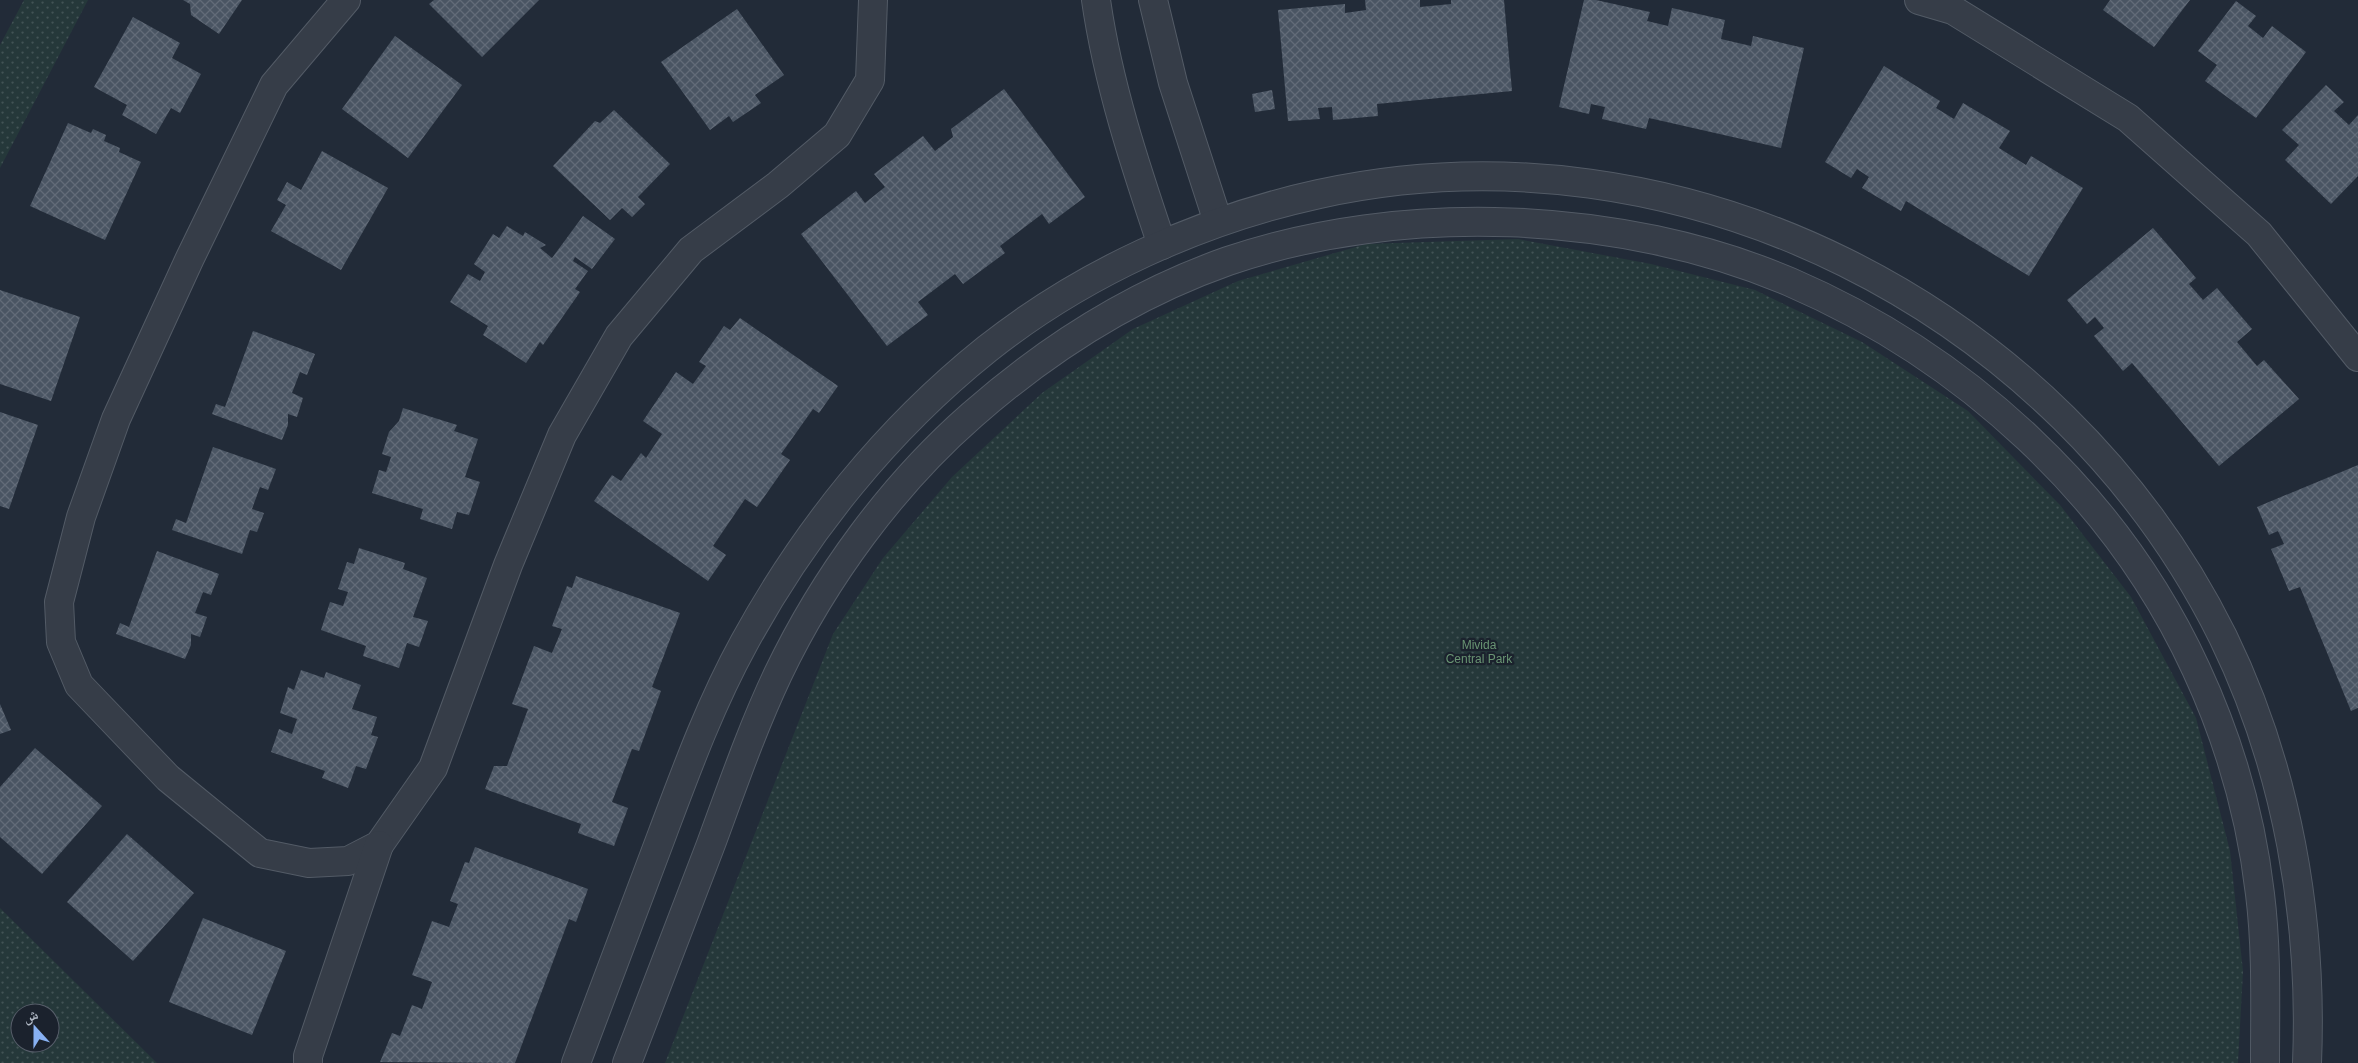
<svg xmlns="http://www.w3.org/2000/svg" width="2358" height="1063" font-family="Helvetica,'Noto Naskh Arabic',sans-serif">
<defs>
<pattern id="park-dots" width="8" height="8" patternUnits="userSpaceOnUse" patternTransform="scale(1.25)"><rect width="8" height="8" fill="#25383a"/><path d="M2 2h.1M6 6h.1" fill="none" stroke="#425355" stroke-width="1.8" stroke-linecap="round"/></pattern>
<pattern id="building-cross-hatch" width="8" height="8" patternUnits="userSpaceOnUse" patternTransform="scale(1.25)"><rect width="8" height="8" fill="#4a5563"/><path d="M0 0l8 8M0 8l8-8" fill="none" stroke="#626b78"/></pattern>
</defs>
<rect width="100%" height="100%" fill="#222b38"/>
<g fill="url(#park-dots)" fill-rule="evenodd">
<path d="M24,0H88L0,168V45Z"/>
<path d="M1518,239L1651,264L1755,290L1862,342L1968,411L2060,505L2131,597L2196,718L2230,851L2243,971L2238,1063H665L833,634L883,558L952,477L1042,393L1133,329L1238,281L1366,244Z"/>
<path d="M0,908L157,1063H0ZM20,1013H50V1043H20Z"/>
</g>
<g fill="url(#building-cross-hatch)">
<path d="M183,0H242L219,34L191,15L190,4Z"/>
<path d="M434,0H539L482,57L429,4Z"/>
<path d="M1365,0H1420V7L1451,4V0H1504L1512,91L1377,104L1378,116L1333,120L1332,107L1318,108L1320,119L1288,121L1278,10L1345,4V13L1366,10Z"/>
<path d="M1584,0H1596L1650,12L1647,21L1668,26L1672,8L1725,20L1721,39L1751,46L1753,36L1804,48L1781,148L1649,118L1646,129L1602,119L1605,107L1591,104L1589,114L1559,107Z"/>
<path d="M2110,0H2190L2154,47L2103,10Z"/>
<path d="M2236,1L2256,16L2248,26L2263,38L2272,26L2306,52L2256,118L2205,81L2217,65L2198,51Z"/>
<path d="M737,9L784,75L755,95L761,103L733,122L729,116L710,130L661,62Z"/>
<path d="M133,17L180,43L172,58L201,74L180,113L171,108L156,134L122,115L127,105L94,87Z"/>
<path d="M395,36L462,85L408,158L342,109Z"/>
<path d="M1884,66L1940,101L1936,108L1954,119L1963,103L2010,131L1999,148L2026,165L2031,156L2083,188L2029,276L1906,201L1901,211L1862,188L1869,177L1857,169L1851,178L1825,162Z"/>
<path d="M2326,85L2344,102L2334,111L2349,125L2358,115V176L2331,204L2285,160L2299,145L2282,130Z"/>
<path d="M1004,89L1085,197L1049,224L1042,214L1000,246L1005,253L963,284L955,274L918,302L928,315L887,346L801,234L856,191L865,203L885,187L874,174L923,136L935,151L953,137L951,129Z"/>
<path d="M1272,90L1275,109L1255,112L1252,94Z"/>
<path d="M614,110L670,164L638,197L645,204L632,217L622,208L610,220L553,166L595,121L600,123Z"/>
<path d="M68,123L91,133L93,129L106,135L104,141L120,148L119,152L141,162L105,240L30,206Z"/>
<path d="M322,151L388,188L341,270L271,231L286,205L277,200L287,182L301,190Z"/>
<path d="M583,216L615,239L592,269L575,257L573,261L588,271L575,289L580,292L543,345L540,342L526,363L483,335L488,326L450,302L468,274L480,281L485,272L474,264L493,234L499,238L507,226L523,236L525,232L546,245L540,248L552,258Z"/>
<path d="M2153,228L2196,278L2189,284L2203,300L2217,288L2252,329L2237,342L2257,366L2264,360L2299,399L2219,466L2132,363L2123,371L2094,336L2104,328L2095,317L2087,324L2067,300Z"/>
<path d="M0,290L80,317L51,401L0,384Z"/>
<path d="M740,318L838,386L819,413L813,409L781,454L790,460L757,507L745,499L713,546L726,555L708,581L594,501L612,475L621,481L641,453L646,458L662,434L643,421L676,372L693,384L706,366L699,362L724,326L730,330Z"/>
<path d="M253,331L315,354L307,375L300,372L292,393L303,398L297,417L288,414V425L282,440L212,414L216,404L225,407Z"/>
<path d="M403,408L457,425L454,431L478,439L465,477L480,482L469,515L457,512L452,529L420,519L423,509L372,493L379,470L386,472L391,457L382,454L389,432L399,421Z"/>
<path d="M0,412L38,425L9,509L0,506Z"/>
<path d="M213,447L276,469L268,490L260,487L252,509L264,513L257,532L250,530L242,554L172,530L176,519L186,523Z"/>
<path d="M2358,465V708L2351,711L2300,587L2289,591L2271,549L2284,544L2278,531L2269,535L2257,507Z"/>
<path d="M359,548L405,563L403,569L427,578L413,617L428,621L419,647L407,643L399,668L363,656L366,646L321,630L330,602L343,606L348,592L338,589L347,562L354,564Z"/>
<path d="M157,551L219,574L211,595L203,592L195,613L207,617L200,637L191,634V645L185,659L116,634L120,623L129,627Z"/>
<path d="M576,576L680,613L652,687L661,691L639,751L632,749L612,802L628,808L614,846L578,833L581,824L485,789L494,766H507L528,709L512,704L534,646L552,653L562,629L552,626L567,586L572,588Z"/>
<path d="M301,670L324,678L326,672L361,685L352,709L377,717L371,735L378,737L366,769L356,766L348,788L322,778L325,771L271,752L279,729L292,734L297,719L280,713L288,687L294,690Z"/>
<path d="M0,704L11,730L0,734Z"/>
<path d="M35,748L102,806L42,874L0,837V787Z"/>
<path d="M127,834L194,893L133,961L67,902Z"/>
<path d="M475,847L588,889L576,922L569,919L515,1063L380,1062L392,1033L400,1036L412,1005L422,1009L432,982L412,975L432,921L449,927L458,904L450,901L465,862L469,863Z"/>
<path d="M203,918L286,951L252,1035L169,1002Z"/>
</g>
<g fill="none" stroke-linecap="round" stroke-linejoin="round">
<g stroke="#535b66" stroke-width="30">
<g id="minor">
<path d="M346,0L274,85L190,258L116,419L81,517L59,602L61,642L79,685L168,778L260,853L309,863L348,861L379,845L433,768L508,565L562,435L619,336L691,250L778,185L837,135L870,80L873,0"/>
<path d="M1096,0C1108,84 1135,165 1162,245"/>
<path d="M1153,0L1173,83L1218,222"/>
<path d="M1919,0L1953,10L2128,118L2259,234L2358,357"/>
<path d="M308,1063V1056L379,845"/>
</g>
</g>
<g stroke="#535b66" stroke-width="30">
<g id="tertiary">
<path d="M576,1063C605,986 634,909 663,832C687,768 711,703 744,643C805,531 887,429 987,349C1083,273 1200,220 1319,194C1680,115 2060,308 2223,637C2287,768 2313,918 2307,1063"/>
<path d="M627,1063C655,990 683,917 711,844C732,787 752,729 778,674C824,578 892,485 972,415C1047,349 1134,294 1228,261C1401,202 1621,210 1790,282C1964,357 2116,495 2196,669C2229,740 2251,816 2260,894C2267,950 2265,1007 2265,1063"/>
</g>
</g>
<use href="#minor" stroke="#363d48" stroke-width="28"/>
<use href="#tertiary" stroke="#363d48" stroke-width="28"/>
</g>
<g text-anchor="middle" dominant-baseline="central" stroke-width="4.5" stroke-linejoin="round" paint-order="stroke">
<g font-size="12" fill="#699473" stroke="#1b222d">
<text x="1479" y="645">Mivida<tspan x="1479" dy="14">Central Park</tspan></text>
</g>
</g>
<g transform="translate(35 1028) rotate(339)"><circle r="24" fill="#1b222d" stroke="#575e6a"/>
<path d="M0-4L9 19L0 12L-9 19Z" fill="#88b1f2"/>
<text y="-8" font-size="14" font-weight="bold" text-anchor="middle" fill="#b0b8c5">ش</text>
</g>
</svg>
